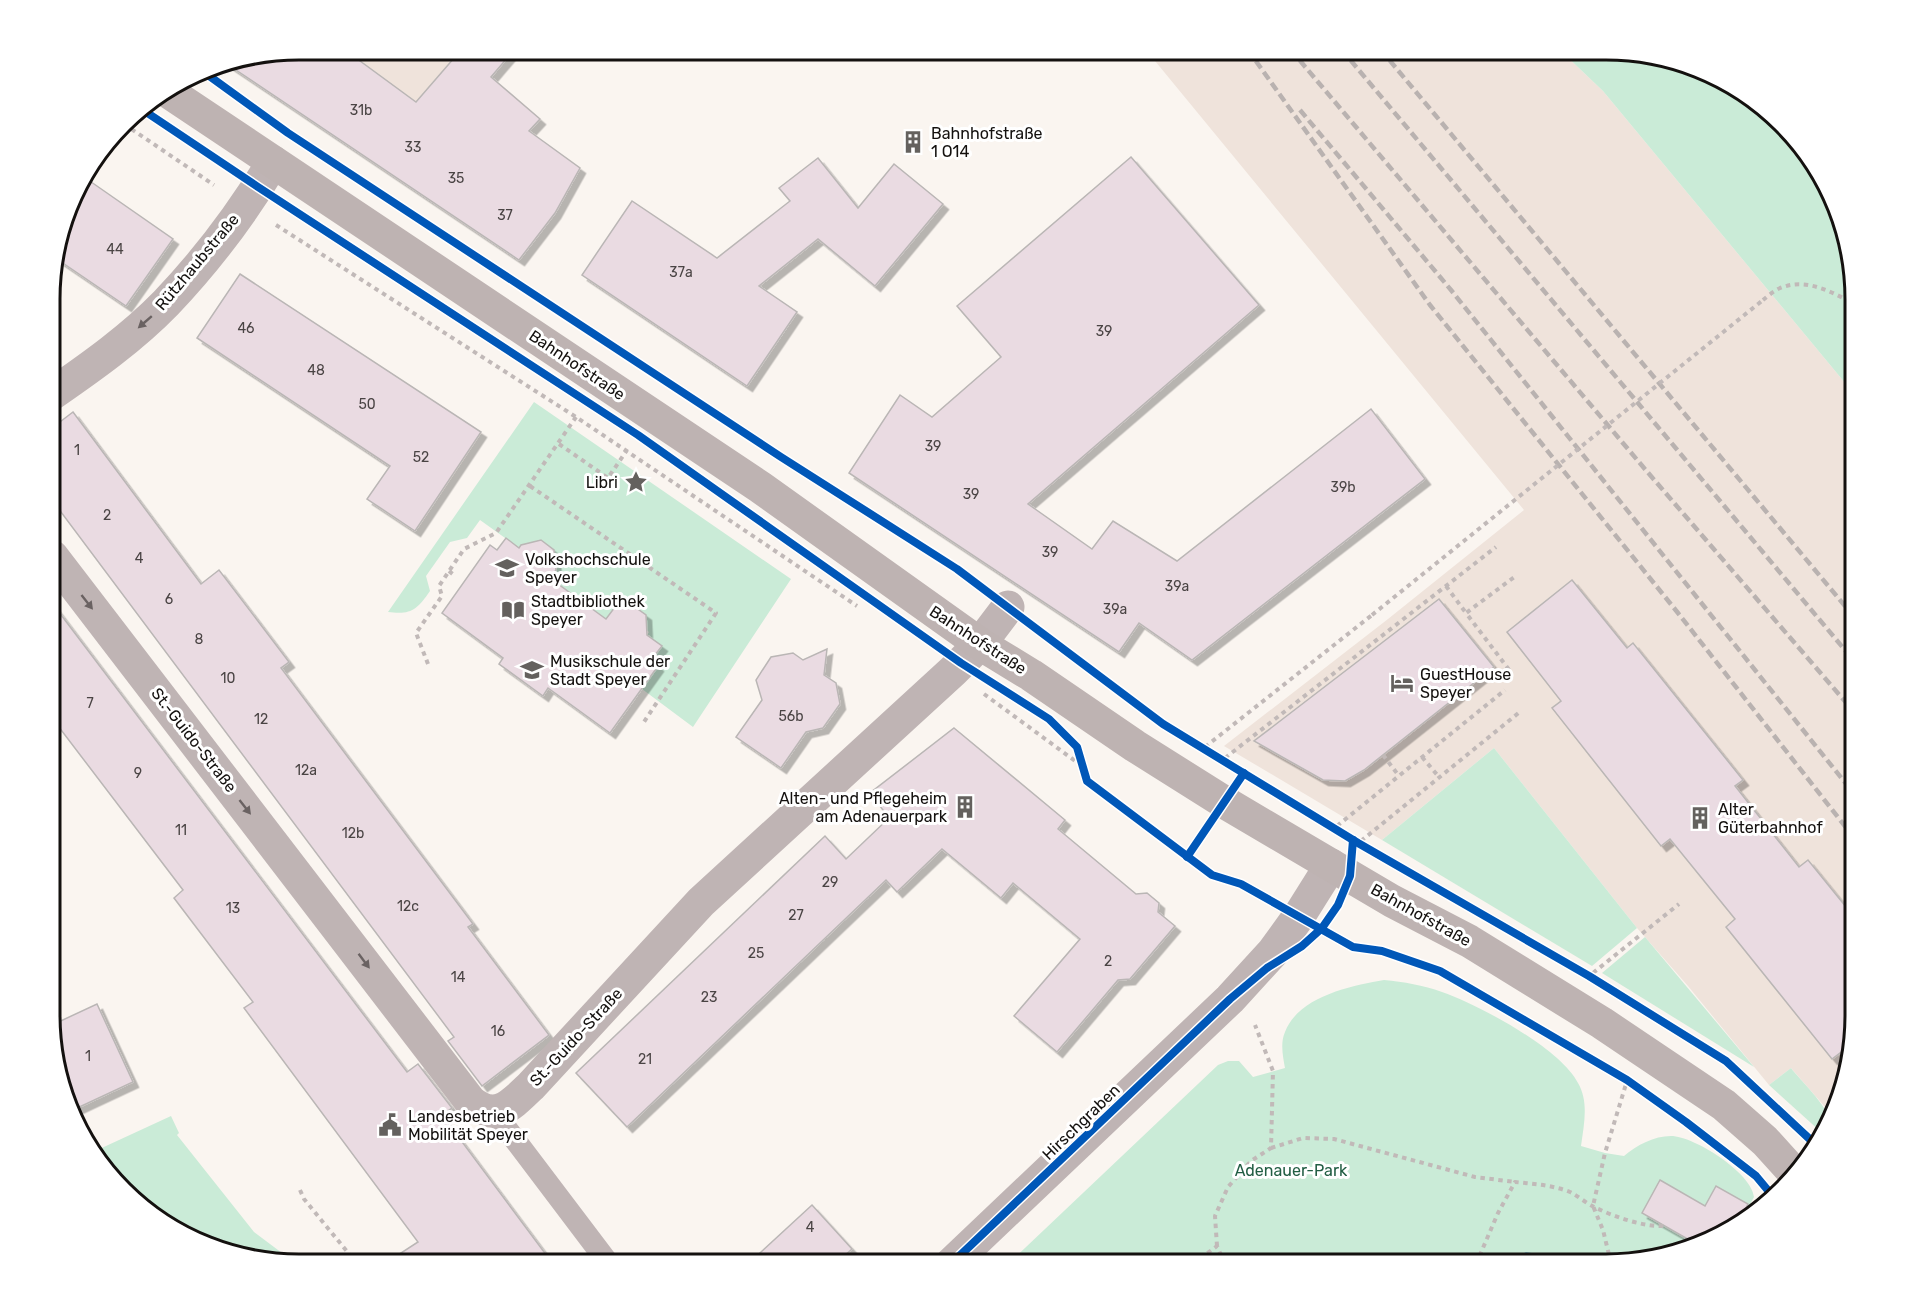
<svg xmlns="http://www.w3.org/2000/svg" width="1905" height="1314" font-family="Rubik,sans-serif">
<defs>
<filter id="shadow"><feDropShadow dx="5.5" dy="5.5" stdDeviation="0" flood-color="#0004"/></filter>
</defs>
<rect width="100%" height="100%" fill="#faf5f0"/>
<g fill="#efe3db">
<path d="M299,50H461L368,157L227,64Z"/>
<path d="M1146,50H1560L1603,91L1855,395V1031L1842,1096L1832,1115L1791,1068L1769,1085L1688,986L1637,928L1494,748L1382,840L1224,746L1388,619L1524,510Z"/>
</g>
<g fill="#caebd7">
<path d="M1560,50H1622L1687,63L1747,95L1830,199L1855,283V395L1603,91Z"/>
<path d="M534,402L791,579L693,727L642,689L658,666L651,660L662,646L647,635L649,632L641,626L646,620V615L632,605L627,606L622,613L606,619L550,578L558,567L550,561L555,554L554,550L541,540L519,548L480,520L467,538L450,542L426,576L430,591C417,610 411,615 388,612Z"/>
<path d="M1494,748L1637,928L1592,966L1382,840Z"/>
<path d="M1645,937L1754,1067L1602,973Z"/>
<path d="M1384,980C1404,982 1423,985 1442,992C1479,1005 1560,1048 1578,1083C1589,1102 1584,1124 1581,1146L1605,1153L1624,1156C1637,1145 1654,1136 1671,1136C1694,1136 1752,1173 1754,1197L1743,1217L1717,1239L1607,1264H1008L1218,1065L1228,1061H1239L1253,1077L1285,1068C1283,1057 1280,1043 1285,1032C1299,996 1351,986 1384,980Z"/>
<path d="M1791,1068C1799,1079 1829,1107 1828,1119C1828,1125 1824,1129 1821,1132L1769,1085Z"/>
<path d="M171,1116L179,1133L177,1135L254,1232L294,1262L293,1264H283L218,1251L147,1213L93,1152Z"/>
</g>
<path fill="#7cbdce" d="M1526,1252L1543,1255L1553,1264H1504Z"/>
<g fill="#eadbe2" stroke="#bab6b5" stroke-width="1.5" filter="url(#shadow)">
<path d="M299,50H345L416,102L461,50H514L491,77L540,119L529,131L580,168L555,213L519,260L227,64Z"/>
<path d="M1131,157L1259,305L1028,504L1092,549L1113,521L1177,561L1371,409L1425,479L1192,660L1139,623L1119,652L849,473L900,395L932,417L1001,357L957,306Z"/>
<path d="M818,158L858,208L894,164L943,204L875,286L818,239L759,286L797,312L747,386L582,275L632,201L717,258L790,201L779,188Z"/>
<path d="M84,177L173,239L126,306L54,257L75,188Z"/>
<path d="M240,274L481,432L415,531L367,499L390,466L197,338Z"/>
<path d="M73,412L201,584L219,570L289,662L281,668L473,924L468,927L549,1035L482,1086L448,1041L454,1037L52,500V428Z"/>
<path d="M506,538L519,548L521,545L541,540L554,550L556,570L550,578L606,619L615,607L632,605L646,615L647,635L662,646L651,660L658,666L610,733L548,688L543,696L499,664L503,658L442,613L490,545L497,550Z"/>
<path d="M1572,580L1627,648L1633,643L1743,780L1735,786L1799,867L1808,860L1855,918V1031L1853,1043L1832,1059L1726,927L1735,919L1670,839L1661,846L1552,708L1561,701L1507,632Z"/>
<path d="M1439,599L1494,667L1364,770L1345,781L1323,780L1254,741Z"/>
<path d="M52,603L407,1072L418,1064L452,1108L442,1115L553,1264H384L418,1242L244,1008L253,1002L174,898L183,890L52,718Z"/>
<path d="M827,649L824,675L836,683L840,704L823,728L806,732L781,768L736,737L762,700L756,680L771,657L793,653L803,660Z"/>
<path d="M954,728L1065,820L1058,829L1136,894L1147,893L1159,903L1158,912L1175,926L1130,979L1118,980L1057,1052L1014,1016L1080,939L1013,883L1001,898L942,849L897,892L886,880L627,1127L576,1073L825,836L846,859L889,818L870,793Z"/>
<path d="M97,1004L133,1082L73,1110L52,1047V1025Z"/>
<path d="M1660,1180L1705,1206L1716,1186L1748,1204L1739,1221L1717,1239L1681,1247L1686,1238L1642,1213Z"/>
<path d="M812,1205L852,1249L835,1264H748Z"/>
</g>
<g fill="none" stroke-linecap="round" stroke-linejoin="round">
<g stroke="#c1b9b8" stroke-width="4" stroke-dasharray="4.5 4.5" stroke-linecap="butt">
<path d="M1777,122L1825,183"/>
<path d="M124,124L214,185"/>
<path d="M276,225L576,417L857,606"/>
<path d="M1763,300C1769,295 1776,289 1783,287C1808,278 1833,293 1855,304"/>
<path d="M559,444L608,478L627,450"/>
<path d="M530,486L716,613L642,725"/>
<path d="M449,571L455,576"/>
<path d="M1446,586L1466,613"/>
<path d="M428,664L416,633L442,596L439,586L464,549L496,533L576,417"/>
<path d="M1497,681L1510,671L1466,613L1517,575"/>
<path d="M984,694L1082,766"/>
<path d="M1205,747L1372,615"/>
<path d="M1383,755L1399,776"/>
<path d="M1422,757L1439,777"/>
<path d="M1225,758L1496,547"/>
<path d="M1337,826L1505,690"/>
<path d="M1361,841L1521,711"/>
<path d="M1593,973L1679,904"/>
<path d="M1271,1148L1303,1138L1334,1139L1475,1177L1515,1182"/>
<path d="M300,1190L304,1199L354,1260L349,1264"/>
<path d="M1217,1246L1215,1216L1228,1187L1251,1161L1271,1148L1273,1071L1255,1025"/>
<path d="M217,1250L218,1251"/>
<path d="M1611,1263L1603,1230L1593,1206L1605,1153L1626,1084"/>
<path d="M1193,1264L1217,1246L1225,1264"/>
<path d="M1476,1264L1498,1213L1515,1182C1534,1184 1552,1185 1570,1192C1578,1196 1586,1203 1594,1207C1615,1217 1643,1227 1665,1226"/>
</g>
<path stroke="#bfb4b4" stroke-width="22" d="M494,1112L609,1264"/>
<g stroke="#bfb4b4" stroke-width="33">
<path d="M52,394C91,367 132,338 166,303C206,261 243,212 273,162"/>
<path d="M52,556L470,1101C496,1123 511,1105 531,1086L701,902L953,671L980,644L1008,607"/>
</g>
<path stroke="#bfb4b4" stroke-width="33" d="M951,1264L1230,999L1273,952L1299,916L1331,865"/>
<path stroke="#beb3b2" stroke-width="33" d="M167,91L760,487L980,644L1031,675L1135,746L1224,802L1392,901L1469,941L1602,1023L1724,1105L1765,1141L1795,1174"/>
<g stroke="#b9b2b0" stroke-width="4.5" stroke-dasharray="9 4.5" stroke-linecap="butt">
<path d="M1248,50L1430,305L1678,613L1855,839"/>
<path d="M1291,50L1644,468L1855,713"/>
<path d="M1342,50L1855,662"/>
<path d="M1381,50L1855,618"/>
<path d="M1300,110L1451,290L1855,795"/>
</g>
<path stroke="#c1b9b8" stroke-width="4" stroke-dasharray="4.5 4.5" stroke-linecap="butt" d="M1372,615L1763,300"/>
<g stroke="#fff" stroke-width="11">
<g id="cycleway">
<path d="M201,70L288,133L781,457L957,569L1163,724L1358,843L1589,976L1726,1061L1816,1145"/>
<path d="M140,108L258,187L638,435L961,663L1049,719L1077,747L1087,781L1212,875L1241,884L1353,947L1382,951L1440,971L1627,1080L1686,1122L1756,1176L1771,1194"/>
<path d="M1187,857L1244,773"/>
<path d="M951,1264L1230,999L1267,968L1302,946L1322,928L1338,905L1350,876L1353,840"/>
</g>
</g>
<use href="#cycleway" stroke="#0057b8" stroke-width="8"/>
</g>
<defs><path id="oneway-solid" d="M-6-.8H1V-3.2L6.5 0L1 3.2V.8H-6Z" transform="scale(1.5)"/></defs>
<g fill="#6a6262">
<use href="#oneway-solid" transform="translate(145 322) rotate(139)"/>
<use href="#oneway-solid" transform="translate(87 602) rotate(52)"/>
<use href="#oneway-solid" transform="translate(245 807) rotate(52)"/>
<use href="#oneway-solid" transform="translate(364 961) rotate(53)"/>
</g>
<defs>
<g id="building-bare" transform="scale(1.8)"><path d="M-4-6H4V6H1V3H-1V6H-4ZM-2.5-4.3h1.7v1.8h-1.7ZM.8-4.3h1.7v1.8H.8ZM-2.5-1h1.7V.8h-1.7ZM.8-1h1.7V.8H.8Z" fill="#64615e" stroke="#fff" stroke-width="2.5" paint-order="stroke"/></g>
<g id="sight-bare" transform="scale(1.8)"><path d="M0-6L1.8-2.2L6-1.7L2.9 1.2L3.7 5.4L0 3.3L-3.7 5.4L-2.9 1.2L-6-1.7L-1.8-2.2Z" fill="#64615e" stroke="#fff" stroke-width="2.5" paint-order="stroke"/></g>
<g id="university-bare" transform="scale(1.8)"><path d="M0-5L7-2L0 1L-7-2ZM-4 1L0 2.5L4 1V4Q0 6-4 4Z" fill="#64615e" stroke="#fff" stroke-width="2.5" paint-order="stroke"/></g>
<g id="library-bare" transform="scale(1.8)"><path d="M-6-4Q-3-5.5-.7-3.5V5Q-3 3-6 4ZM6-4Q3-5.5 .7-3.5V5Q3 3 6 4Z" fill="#64615e" stroke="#fff" stroke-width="2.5" paint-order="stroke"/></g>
<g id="hotel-bare" transform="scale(1.8)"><path d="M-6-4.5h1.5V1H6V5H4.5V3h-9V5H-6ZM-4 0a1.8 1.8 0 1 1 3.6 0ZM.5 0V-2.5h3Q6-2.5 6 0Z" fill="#64615e" stroke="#fff" stroke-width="2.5" paint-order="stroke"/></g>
<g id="civic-bare" transform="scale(1.8)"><path d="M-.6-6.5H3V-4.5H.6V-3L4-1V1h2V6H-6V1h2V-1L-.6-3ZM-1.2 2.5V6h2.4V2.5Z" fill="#64615e" stroke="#fff" stroke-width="2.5" paint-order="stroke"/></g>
</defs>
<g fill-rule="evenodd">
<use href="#building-bare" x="913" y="142"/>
<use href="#sight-bare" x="636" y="482"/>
<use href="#university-bare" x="507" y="568"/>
<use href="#library-bare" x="513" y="610"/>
<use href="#university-bare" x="532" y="670"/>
<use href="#hotel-bare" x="1402" y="683"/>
<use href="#building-bare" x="965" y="807"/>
<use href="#building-bare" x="1700" y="818"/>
<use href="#civic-bare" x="390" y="1125"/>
</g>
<g text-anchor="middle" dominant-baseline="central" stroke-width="6" stroke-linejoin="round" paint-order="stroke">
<g font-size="14" fill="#4a4444">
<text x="361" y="110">31b</text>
<text x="413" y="147">33</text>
<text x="456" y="178">35</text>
<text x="505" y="215">37</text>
<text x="115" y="249">44</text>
<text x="681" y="272">37a</text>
<text x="246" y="328">46</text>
<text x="1104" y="331">39</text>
<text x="316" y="370">48</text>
<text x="367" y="404">50</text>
<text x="933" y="446">39</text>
<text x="77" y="450">1</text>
<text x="421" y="457">52</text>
<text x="1343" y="487">39b</text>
<text x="971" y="494">39</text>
<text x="107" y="515">2</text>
<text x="1050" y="552">39</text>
<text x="139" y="558">4</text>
<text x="1177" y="586">39a</text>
<text x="169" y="599">6</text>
<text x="1115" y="609">39a</text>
<text x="199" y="639">8</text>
<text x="228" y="678">10</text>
<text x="90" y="703">7</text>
<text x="791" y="716">56b</text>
<text x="261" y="719">12</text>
<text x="306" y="770">12a</text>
<text x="138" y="773">9</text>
<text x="181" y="830">11</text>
<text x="353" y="833">12b</text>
<text x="830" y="882">29</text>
<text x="408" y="906">12c</text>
<text x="233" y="908">13</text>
<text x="796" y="915">27</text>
<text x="756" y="953">25</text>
<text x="1108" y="961">2</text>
<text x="458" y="977">14</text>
<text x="709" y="997">23</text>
<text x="498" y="1031">16</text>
<text x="88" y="1056">1</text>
<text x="645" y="1059">21</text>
<text x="810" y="1227">4</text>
</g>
<g font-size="16" fill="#14110f" stroke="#fff" text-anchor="start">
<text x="931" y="133">Bahnhofstraße<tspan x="931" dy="18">1 O14</tspan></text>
<text x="618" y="482" text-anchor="end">Libri</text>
<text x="525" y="559">Volkshochschule<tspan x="525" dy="18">Speyer</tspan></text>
<text x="531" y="601">Stadtbibliothek<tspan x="531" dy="18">Speyer</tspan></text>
<text x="550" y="661">Musikschule der<tspan x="550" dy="18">Stadt Speyer</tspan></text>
<text x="1420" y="674">GuestHouse<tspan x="1420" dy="18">Speyer</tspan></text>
<text x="947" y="798" text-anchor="end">Alten- und Pflegeheim<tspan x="947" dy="18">am Adenauerpark</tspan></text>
<text x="1718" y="809">Alter<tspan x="1718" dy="18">Güterbahnhof</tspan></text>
<text x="408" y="1116">Landesbetrieb<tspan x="408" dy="18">Mobilität Speyer</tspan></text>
</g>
<g font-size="16" fill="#14110f" stroke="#fff">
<text transform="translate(197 262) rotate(-50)">Rützhaubstraße</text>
<text transform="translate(577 365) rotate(34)">Bahnhofstraße</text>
<text transform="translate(978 640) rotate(33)">Bahnhofstraße</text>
<text transform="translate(194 740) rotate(52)">St.-Guido-Straße</text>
<text transform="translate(1421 915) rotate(29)">Bahnhofstraße</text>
<text transform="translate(576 1037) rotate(-47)">St.-Guido-Straße</text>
<text transform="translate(1081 1122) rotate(-44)">Hirschgraben</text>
</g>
<g font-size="16" fill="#225e44" stroke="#fff">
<text x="1291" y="1170">Adenauer-Park</text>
</g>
</g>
<path d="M0 0H1905V1314H0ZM299 60H1606A239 239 0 0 1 1845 299V1015A239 239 0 0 1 1606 1254H299A239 239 0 0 1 60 1015V299A239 239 0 0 1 299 60Z" fill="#fff" fill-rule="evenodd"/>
<path fill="none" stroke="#14110f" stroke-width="3" d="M299 60H1606A239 239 0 0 1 1845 299V1015A239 239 0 0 1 1606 1254H299A239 239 0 0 1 60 1015V299A239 239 0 0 1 299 60Z"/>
</svg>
